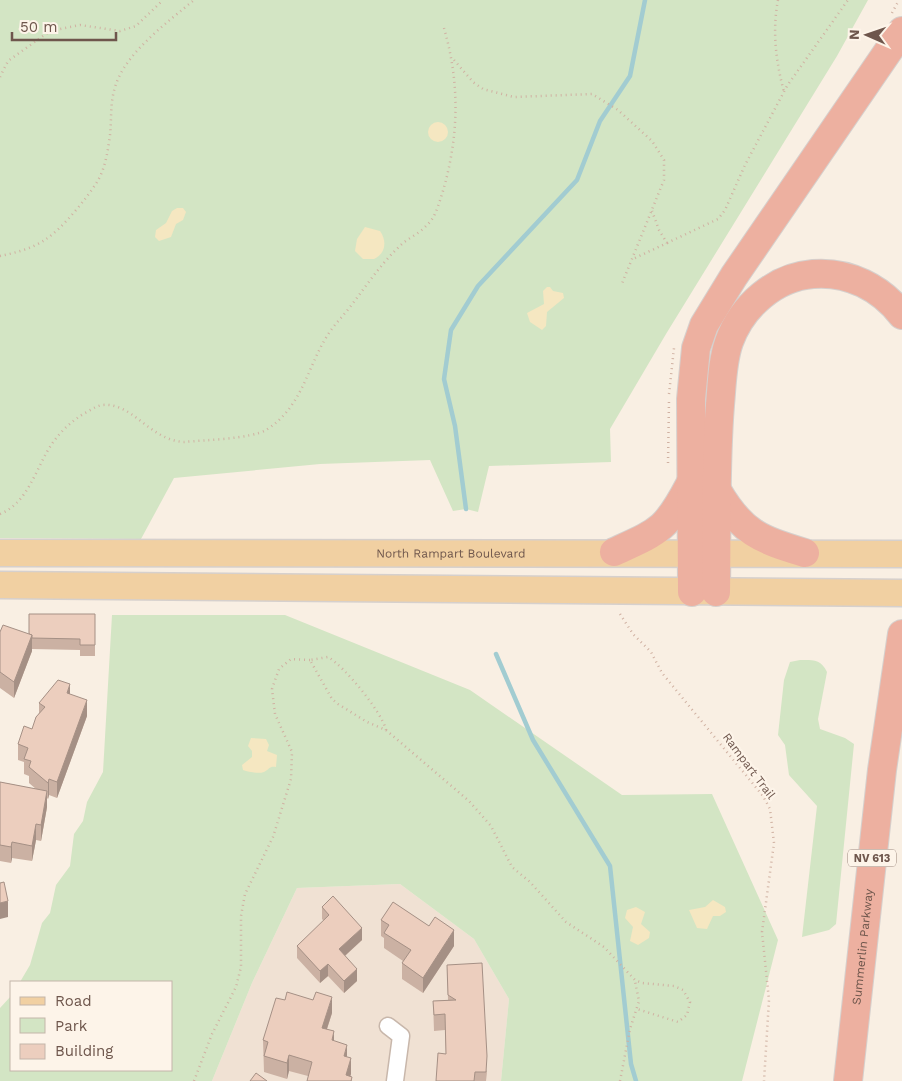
<svg xmlns="http://www.w3.org/2000/svg" width="902" height="1081" font-family="'Work Sans',sans-serif">
<rect width="100%" height="100%" fill="#f9efe3"/>
<path fill="#f0e1d3" d="M400,884L474,939L509,999L501,1081H212L252,983L297,888Z"/>
<g fill="#d3e5c4">
<path d="M0,0H868L837,56L666,334L610,429L611,462L489,466L478,512L466,509L453,511L430,460L320,464L174,478L141,539L0,538Z"/>
<path d="M112,615H285L470,690L622,795L712,794L778,940L742,1081H501L509,999L474,939L400,884L297,888L252,983L212,1081H0V1008L11,996V1070H171V982H20L30,965L42,923L50,913L56,885L70,866L74,834L83,821L87,802L103,772Z"/>
<path d="M800,660C813,660 821,659 827,672L818,719L820,729L845,738L854,744L836,924L829,930L802,937L817,806L789,775L785,745L778,735L784,680L790,662Z"/>
</g>
<g fill="#f5e7c1">
<circle cx="438" cy="132" r="10"/>
<path d="M177,208H183L186,212L183,220L176,224L171,237L159,241L155,237L156,230L166,223L172,211Z"/>
<path d="M365,227L380,231C387,241 386,253 374,259H363L355,251L357,239Z"/>
<path d="M547,287H550L553,291L563,293L564,298L547,312L546,326L542,330L530,322L527,313L544,304L543,291Z"/>
<path d="M251,738L266,739L269,745L267,751L277,755L276,767C269,766 270,769 264,772C258,774 249,772 243,770L242,765L252,757V751L248,746Z"/>
<path d="M713,900L725,907L726,912L720,916H713L707,929L697,928L689,910L705,907Z"/>
<path d="M636,907L645,912L641,924L650,932L649,938L638,945L630,941L633,927L625,918L627,910Z"/>
</g>
<g fill="none" stroke-linecap="round" stroke-linejoin="round">
<g stroke="#a2ccd1" stroke-width="4.5">
<path d="M466,509L455,426L444,379L451,330L478,286L577,180L600,121L630,76L645,0"/>
<path d="M496,654L533,740L610,866L631,1064L636,1081"/>
</g>
<g stroke="#c8b7ab" stroke-width="19">
<path id="minor" d="M388,1026L401,1036L395,1081"/>
</g>
<g stroke="#d6d0cd" stroke-width="29">
<g id="primary">
<path id="s1" d="M0,553L902,554"/>
<path d="M0,585L902,593"/>
</g>
</g>
<g stroke="#d6d0cd" stroke-width="30">
<g id="motorway">
<path d="M717,490C742,533 759,539 805,553"/>
<path d="M614,552C660,531 666,530 690,484"/>
<path d="M692,592L691,399L696,348L704,325L734,276L902,31"/>
<path d="M716,592C717,530 715,467 720,405C722,384 722,362 729,342C742,306 775,277 813,274C849,271 881,288 902,315"/>
<path id="s2" d="M848,1081L882,770L902,634"/>
</g>
</g>
<g stroke="#d0b1a2" stroke-width="2.5" stroke-dasharray="1 4" stroke-linecap="butt">
<path d="M778,0C772,31 776,62 784,92"/>
<path d="M892,13L899,0"/>
<path d="M454,60L473,82L483,89L514,97L592,94L618,110L652,141L664,160V180L621,286"/>
<path d="M0,77L8,61L50,31L80,25L120,31L136,26L163,0"/>
<path d="M667,243L718,219L725,210L745,165L787,86L848,0"/>
<path d="M0,256C15,253 34,248 46,239C62,229 87,198 97,182C104,171 107,156 109,142C113,120 108,102 118,79C131,49 169,21 194,0"/>
<path d="M635,258L667,243L659,230L652,211"/>
<path d="M669,394L674,348"/>
<path d="M668,463L669,400"/>
<path d="M0,514C30,502 36,465 54,441C62,430 73,420 85,413C91,410 96,406 102,405C133,402 149,440 184,442C204,440 250,439 266,430C303,407 307,366 329,333C335,324 343,316 350,307C367,285 382,262 403,243C411,237 421,232 427,225C436,217 439,203 443,191C459,135 460,84 444,28"/>
<path d="M620,614L633,634L651,652L662,673L763,796L770,809L774,843L762,932L769,1000L764,1081"/>
<path d="M386,730C382,712 344,666 328,657L310,660L332,699L338,704L367,722L386,730L469,801L491,826L512,867L530,882L566,922L604,947L635,980L642,983L674,986L683,990L690,1002L687,1015L678,1022L637,1009"/>
<path d="M194,1081L212,1034L236,987L241,967V916L245,894L273,837L291,779L292,752L275,714L272,689L279,669L291,659L310,660"/>
<path d="M620,1081L630,1029L639,1001L635,981"/>
</g>
<use href="#minor" stroke="#fff" stroke-width="16"/>
<use href="#primary" stroke="#f1d0a2" stroke-width="26"/>
<use href="#motorway" stroke="#edb0a0" stroke-width="28"/>
</g>
<g fill="#cbb1a3">
<path d="M95,614V656H80V650L32,649V651L14,698L0,688V632L29,634Z"/>
<path d="M70,694L87,716L57,798L49,795L48,799L47,798V807L41,841L36,840L32,861L12,858L11,863L0,861V782L36,789L29,783V776L24,774V762L18,760V744L32,729L39,713V703Z"/>
<path d="M322,907L362,940L345,956L357,981L344,993L328,976L320,983L297,958V946L324,921L322,919Z"/>
<path d="M381,920L454,946L423,993L402,979V963L403,961L384,948V938L381,936Z"/>
<path d="M447,965L487,1072L486,1081H436L446,1054L445,1030L434,1031L433,1001L448,1000Z"/>
<path d="M332,1013L327,1029L334,1041L347,1057L351,1074L350,1076L352,1081L308,1076L289,1071L287,1079L264,1072L263,1040Z"/>
</g>
<g fill="#a59085">
<path d="M32,635V651L14,698V682Z"/>
<path d="M70,684V700L67,693Z"/>
<path d="M87,700V716L57,798V782Z"/>
<path d="M49,779V795L48,799V783Z"/>
<path d="M47,791V807L41,841V825Z"/>
<path d="M36,824V840L32,861V846Z"/>
<path d="M12,842V858L11,863V847Z"/>
<path d="M8,901V917L0,919V903Z"/>
<path d="M362,928V940L339,961V949Z"/>
<path d="M454,930V946L423,993V978Z"/>
<path d="M328,964V976L320,983V971Z"/>
<path d="M357,969V981L344,993V981Z"/>
<path d="M332,997V1013L322,1044V1028Z"/>
<path d="M334,1031V1047L332,1040Z"/>
<path d="M347,1045V1061L344,1056Z"/>
<path d="M289,1055V1071L287,1079V1063Z"/>
<path d="M351,1058V1074L349,1081L346,1075Z"/>
</g>
<g fill="#eccebe" stroke="#a59085">
<path d="M29,614H95V645H80V639L32,638V635L29,634Z"/>
<path d="M3,625L32,635L14,682L0,672V632Z"/>
<path d="M58,680L70,684L67,693L87,700L57,782L49,779L48,783L29,767L31,761L24,759L28,748L18,744L24,726L32,729L36,717L45,707L39,703Z"/>
<path d="M0,782L47,791L41,825L36,824L32,846L12,842L11,847L0,845Z"/>
<path d="M4,882L8,901L0,903V883Z"/>
<path d="M333,896L362,928L339,949L357,969L344,981L328,964L320,971L297,946L329,915L322,907Z"/>
<path d="M393,902L429,926L435,917L454,930L423,978L402,963L411,950L384,933L389,925L381,920Z"/>
<path d="M482,963L487,1056L486,1072H475L474,1081H436L438,1053L446,1054L445,1014L434,1015L433,1001L456,1000L448,995L447,965Z"/>
<path d="M287,992L313,1000L316,992L332,997L322,1028L334,1031L332,1040L347,1045L344,1056L351,1058L346,1075L352,1077L351,1081H307L312,1062L289,1055L287,1063L264,1056L268,1042L263,1040L276,998L285,1000Z"/>
<path d="M256,1073L267,1081H250Z"/>
</g>
<g text-anchor="middle" dominant-baseline="central" stroke-width="4.5" stroke-linejoin="round" paint-order="stroke">
<rect fill="#fdf4e9" stroke="#99857b" stroke-width="1" x="848" y="849.5" width="48" height="17" rx="4"/>
<g font-size="11" font-weight="bold" fill="#6e564c">
<text x="872" y="858">NV 613</text>
</g>
<g font-size="12" fill="#6e564c" stroke="#fdf4e9">
<text stroke="none"><textPath href="#s1" startOffset="451">North Rampart Boulevard</textPath></text>
<text transform="translate(749 766) rotate(53)">Rampart Trail</text>
<text stroke="none"><textPath href="#s2" startOffset="135">Summerlin Parkway</textPath></text>
</g>
</g>
<rect x="10" y="981" width="162" height="90" fill="#fdf4e9" stroke="#c4b5aa"/>
<rect x="20" y="997" width="25" height="8" fill="#f1d0a2" stroke="#c4b5aa"/>
<text x="55" y="1006" font-size="15" fill="#6e564c">Road</text>
<rect x="20" y="1018" width="25" height="15" fill="#d3e5c4" stroke="#c4b5aa"/>
<text x="55" y="1031" font-size="15" fill="#6e564c">Park</text>
<rect x="20" y="1044" width="25" height="15" fill="#eccebe" stroke="#c4b5aa"/>
<text x="55" y="1056" font-size="15" fill="#6e564c">Building</text>
<g transform="translate(867 35) rotate(272)" stroke="#fdf4e9" stroke-width="4" paint-order="stroke">
<path d="M0-4L9 19L0 12L-9 19Z" fill="#6e564c"/>
<text y="-8" font-size="14" font-weight="bold" text-anchor="middle" fill="#6e564c">N</text>
</g>
<path d="M12 32v8h104v-8" fill="none" stroke="#6e564c" stroke-width="2.5"/>
<text x="20" y="32" font-size="15" fill="#6e564c" stroke="#fdf4e9" stroke-width="4" paint-order="stroke">50 m</text>
</svg>
